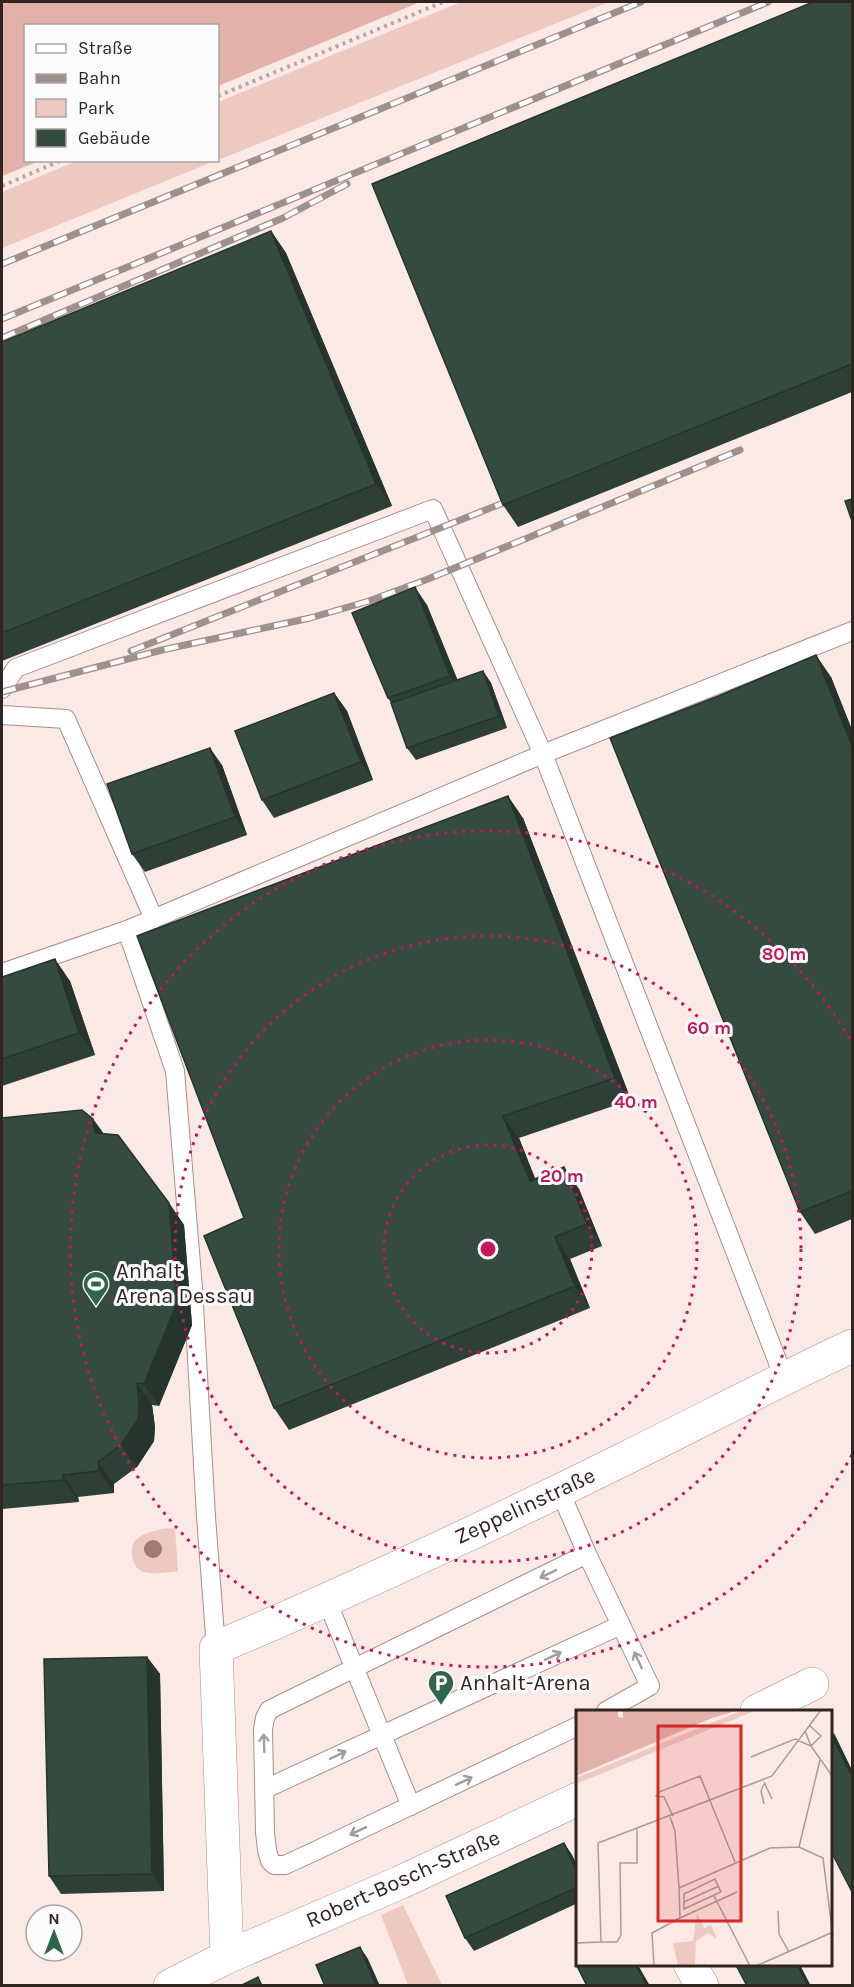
<svg xmlns="http://www.w3.org/2000/svg" width="854" height="1987" font-family="Karla,sans-serif">
<rect width="100%" height="100%" fill="#fbe9e6"/>
<g fill="#edc9c2">
<path d="M461,2H609L218,160V102Z"/>
<path d="M217,160L2,248V192L77,161Z"/>
<path d="M175,1528L178,1571C168,1572 155,1575 145,1572C138,1571 134,1565 133,1559C125,1533 157,1529 175,1528Z"/>
<path d="M403,1905L442,1985H408L381,1915Z"/>
</g>
<path fill="#e2b2aa" d="M2,2H420L218,86V26H26V160L39,161L2,176Z"/>
<g fill="none" stroke-linecap="round" stroke-linejoin="round">
<g stroke="#a98e89" stroke-width="20">
<g id="lane">
<path d="M2,689L16,668L433,509L543,754L784,1378"/>
<path d="M2,715L66,719L154,919"/>
<path d="M127,930L175,1071L193,1288L206,1517L216,1648"/>
<path d="M2,973L127,930L543,754L852,631"/>
<path d="M559,1489L587,1554"/>
<path d="M327,1601L411,1806"/>
<path d="M578,1726L311,1853L285,1865H274L270,1861L267,1850L265,1832L263,1729L265,1718L269,1710L587,1554L650,1686L606,1711"/>
<path d="M265,1789L621,1625"/>
</g>
</g>
<g stroke="#a98e89" stroke-width="34">
<g id="street">
<path d="M757,1711L812,1684"/>
<path d="M227,1957L399,1883L578,1799"/>
<path d="M690,1964L702,1986"/>
<path d="M170,1986L227,1957L216,1648C355,1589 493,1524 628,1457C703,1420 777,1381 852,1346"/>
</g>
</g>
<g stroke="#b6a7a4" stroke-width="4" stroke-dasharray="3 4.5" stroke-linecap="butt">
<path d="M218,96L443,2"/>
<path d="M2,186L62,160"/>
</g>
<use href="#lane" stroke="#fff" stroke-width="18"/>
<use href="#street" stroke="#fff" stroke-width="33"/>
<g stroke="#9f908d" stroke-width="7">
<g id="rail">
<path d="M2,264L641,2"/>
<path d="M2,319L768,2"/>
<path d="M2,338L283,218L347,184"/>
<path d="M131,651L508,501"/>
<path d="M2,692L162,650L310,618L369,601L428,579L740,450"/>
</g>
</g>
<use href="#rail" stroke="#fbfbfb" stroke-width="4.5" stroke-dasharray="14" stroke-linecap="butt"/>
</g>
<circle fill="#a27a75" cx="153" cy="1549" r="9"/>
<g fill="#2e4036">
<path d="M852,2V392L518,527L503,505Z"/>
<path d="M271,231L286,253L392,506L2,661V342Z"/>
<path d="M427,605L457,680L483,671L491,683L507,728L416,760L407,748L391,703L388,698Z"/>
<path d="M831,677L852,730V1219L815,1234L800,1212Z"/>
<path d="M334,693L347,711L373,780L274,818L262,800Z"/>
<path d="M222,765L247,835L145,872L132,854Z"/>
<path d="M523,818L631,1100L519,1138L535,1179L579,1189L602,1246L570,1259L590,1308L289,1430L274,1408L244,1218Z"/>
<path d="M2,977L70,981L95,1055L2,1086Z"/>
<path d="M2,1118L93,1119L104,1134L169,1203L184,1225L192,1325L159,1406L152,1405L155,1427L154,1441L137,1467L114,1484V1493L78,1497L79,1502L2,1509Z"/>
<path d="M147,1657L160,1674L164,1891L61,1894L49,1876Z"/>
<path d="M564,1843L572,1855L578,1868V1903L474,1951L465,1938Z"/>
</g>
<g fill="#25342c">
<path d="M271,231L286,253L392,506L376,484Z"/>
<path d="M415,587L427,605L463,693L450,676Z"/>
<path d="M816,655L831,677L852,730V746Z"/>
<path d="M483,671L491,683L507,728L499,716Z"/>
<path d="M334,693L347,711L373,780L361,762Z"/>
<path d="M210,748L222,765L247,835L235,817Z"/>
<path d="M508,796L523,818L631,1100L615,1078Z"/>
<path d="M55,959L70,981L95,1055L79,1033Z"/>
<path d="M503,1116L519,1138L545,1203L530,1181Z"/>
<path d="M93,1119L109,1141L95,1133Z"/>
<path d="M564,1167L579,1189L602,1246L587,1224Z"/>
<path d="M169,1203L184,1225L192,1325L159,1406L144,1384Z"/>
<path d="M555,1237L570,1259L590,1308L575,1286Z"/>
<path d="M137,1383L152,1405L155,1427L154,1441L137,1467L121,1445Z"/>
<path d="M98,1462L114,1484V1493L99,1471Z"/>
<path d="M63,1475L78,1497L79,1502L64,1480Z"/>
<path d="M147,1657L160,1674L164,1891L152,1874Z"/>
<path d="M831,1730L835,1735L852,1770V1776L831,1735Z"/>
<path d="M564,1843L572,1855L578,1868V1874Z"/>
<path d="M360,1947L368,1959L380,1986H376Z"/>
<path d="M636,1965H638L650,1986H647Z"/>
<path d="M797,1965H800L811,1986H808Z"/>
</g>
<g fill="#354b3f" stroke="#25342c" stroke-width="1.5">
<path d="M813,2H852V364L503,505L372,184Z"/>
<path d="M271,231L376,484L2,633V342Z"/>
<path d="M852,499V521L845,501Z"/>
<path d="M415,587L450,676L388,698L352,613Z"/>
<path d="M816,655L852,746V1191L800,1212L610,738L716,697Z"/>
<path d="M483,671L499,716L407,748L391,703Z"/>
<path d="M334,693L361,762L262,800L235,731Z"/>
<path d="M210,748L235,817L132,854L107,784Z"/>
<path d="M508,796L615,1078L503,1116L530,1181L564,1167L587,1224L555,1237L575,1286L274,1408L204,1236L244,1218L137,936Z"/>
<path d="M55,959L79,1033L2,1059V977Z"/>
<path d="M82,1110L93,1119L95,1133L118,1135L169,1203L177,1303L144,1384L137,1383L139,1405L138,1419L121,1445L98,1462L99,1471L63,1475L64,1480L2,1485V1118Z"/>
<path d="M147,1657L152,1874L49,1876L44,1659Z"/>
<path d="M831,1735L852,1776V1892L831,1851Z"/>
<path d="M564,1843L578,1874V1887L465,1938L446,1896Z"/>
<path d="M360,1947L376,1986H325L316,1965Z"/>
<path d="M578,1963V1965H636L647,1986H587L576,1964Z"/>
<path d="M736,1965H797L808,1986H747Z"/>
<path d="M258,1977L262,1986H240Z"/>
</g>
<defs><path id="oneway-shaft" d="M-6 0H5M1.5-3L5.5 0L1.5 3" fill="none" stroke-width="1.6" stroke-linecap="round" stroke-linejoin="round" transform="scale(1.5)"/></defs>
<g stroke="#a29d9c">
<use href="#oneway-shaft" transform="translate(548 1574) rotate(154)"/>
<use href="#oneway-shaft" transform="translate(553 1656) rotate(-25)"/>
<use href="#oneway-shaft" transform="translate(638 1660) rotate(-115)"/>
<use href="#oneway-shaft" transform="translate(264 1743) rotate(-92)"/>
<use href="#oneway-shaft" transform="translate(338 1755) rotate(-25)"/>
<use href="#oneway-shaft" transform="translate(464 1781) rotate(-25)"/>
<use href="#oneway-shaft" transform="translate(358 1831) rotate(155)"/>
</g>
<g fill="none" stroke="#c2185b" stroke-width="3" stroke-dasharray="3 6">
<circle cx="488" cy="1249" r="104"/>
<circle cx="488" cy="1249" r="209"/>
<circle cx="488" cy="1249" r="313"/>
<path d="M852 1455A418 418 0 1 1 852 1043"/>
</g>
<defs>
<g id="stadium-pin" transform="scale(1.35)"><path d="M0 17L-7.5 6A9.5 9.5 0 1 1 7.5 6Z" fill="#2e654b" stroke="#fbfbfb"/><path d="M0-5a6.5 5 0 1 0 0 10a6.5 5 0 1 0 0-10ZM-3.5-1.8h7v3.6h-7Z" fill="#fff"/></g>
<g id="parking-pin" transform="scale(1.35)"><path d="M0 17L-7.5 6A9.5 9.5 0 1 1 7.5 6Z" fill="#2e654b" stroke="#fbfbfb"/><path d="M-3.5-5.5H1a3.5 3.5 0 0 1 0 7H-1V5.5H-3.5ZM-1-3.4V-.6H.8a1.4 1.4 0 0 0 0-2.8Z" fill="#fff"/></g>
</defs>
<g fill-rule="evenodd">
<use href="#stadium-pin" x="96" y="1284"/>
<use href="#parking-pin" x="441" y="1683"/>
</g>
<g text-anchor="middle" dominant-baseline="central" stroke-width="6" stroke-linejoin="round" paint-order="stroke">
<g font-size="22" fill="#302523" stroke="#fbfbfb" text-anchor="start">
<text x="116" y="1271">Anhalt<tspan x="116" dy="25">Arena Dessau</tspan></text>
<text x="460" y="1683">Anhalt-Arena</text>
</g>
<g font-size="22" fill="#302523" stroke="#fbfbfb">
<text transform="translate(525 1506) rotate(-25)">Zeppelinstraße</text>
<text transform="translate(403 1879) rotate(-24)">Robert-Bosch-Straße</text>
</g>
</g>
<g transform="translate(576 1710)">
<rect width="256" height="256" fill="#fbe9e6"/>
<path d="M167,0H181L0,74V68ZM121,203L128,218L135,215L141,229L132,223L120,231L119,254L102,256L97,233L117,231Z" fill="#edc9c2"/>
<path d="M0,0H42V7L47,8V0H164L136,8L0,66Z" fill="#e2b2aa"/>
<path fill="none" stroke="#aa9b98" stroke-width="1.5" d="M229,21L235,36L245,26L233,15M175,47L219,29L235,36L257,67M188,72L196,89M188,94L185,81L188,74M97,106L88,87L80,86L83,82L124,66L159,152M94,107L99,121L103,178M223,137L244,50M139,169L145,182L108,199V184ZM138,186L174,256M108,192L143,176M202,201L203,224L213,242M104,208L161,182M25,232H41L45,225L44,153H61V119M0,233L25,232L22,133L196,66L245,0M78,256L76,223L104,208L103,178L194,138L223,137L247,148L257,227M180,256L257,222"/>
<path fill="#d62828" fill-opacity="0.15" stroke="#d62828" stroke-width="3" d="M82,16H165V211H82Z"/>
<rect width="256" height="256" fill="none" stroke="#302523" stroke-width="3"/>
</g>
<circle cx="488" cy="1249" r="9" fill="#c2185b" stroke="#fbfbfb" stroke-width="3"/>
<g font-size="18" text-anchor="middle" font-weight="bold" fill="#c2185b" stroke="#fbfbfb" stroke-width="6" stroke-linejoin="round" paint-order="stroke">
<text x="784" y="960">80 m</text>
<text x="709" y="1034">60 m</text>
<text x="636" y="1108">40 m</text>
<text x="562" y="1182">20 m</text>
</g>
<rect width="854" height="1987" fill="none" stroke="#302523" stroke-width="6"/>
<rect x="24" y="24" width="195" height="138" fill="#fbfbfb" stroke="#aaa5a5" stroke-width="1.5"/>
<rect x="36" y="44" width="30" height="9" fill="#ffffff" stroke="#aaa5a5" stroke-width="1.5"/>
<text x="78" y="54" font-size="18" fill="#302523">Straße</text>
<rect x="36" y="74" width="30" height="9" fill="#9f908d" stroke="#aaa5a5" stroke-width="1.5"/>
<text x="78" y="84" font-size="18" fill="#302523">Bahn</text>
<rect x="36" y="99" width="30" height="18" fill="#edc9c2" stroke="#aaa5a5" stroke-width="1.5"/>
<text x="78" y="114" font-size="18" fill="#302523">Park</text>
<rect x="36" y="129" width="30" height="18" fill="#354b3f" stroke="#aaa5a5" stroke-width="1.5"/>
<text x="78" y="144" font-size="18" fill="#302523">Gebäude</text>
<g transform="translate(54 1933)"><circle r="28" fill="#fbfbfb" stroke="#aaa5a5" stroke-width="1.5"/>
<path d="M0-4.5L10 22L0 15L-10 22Z" fill="#2e654b"/>
<text y="-9" font-size="16" font-weight="bold" text-anchor="middle" fill="#302523">N</text>
</g>
</svg>
